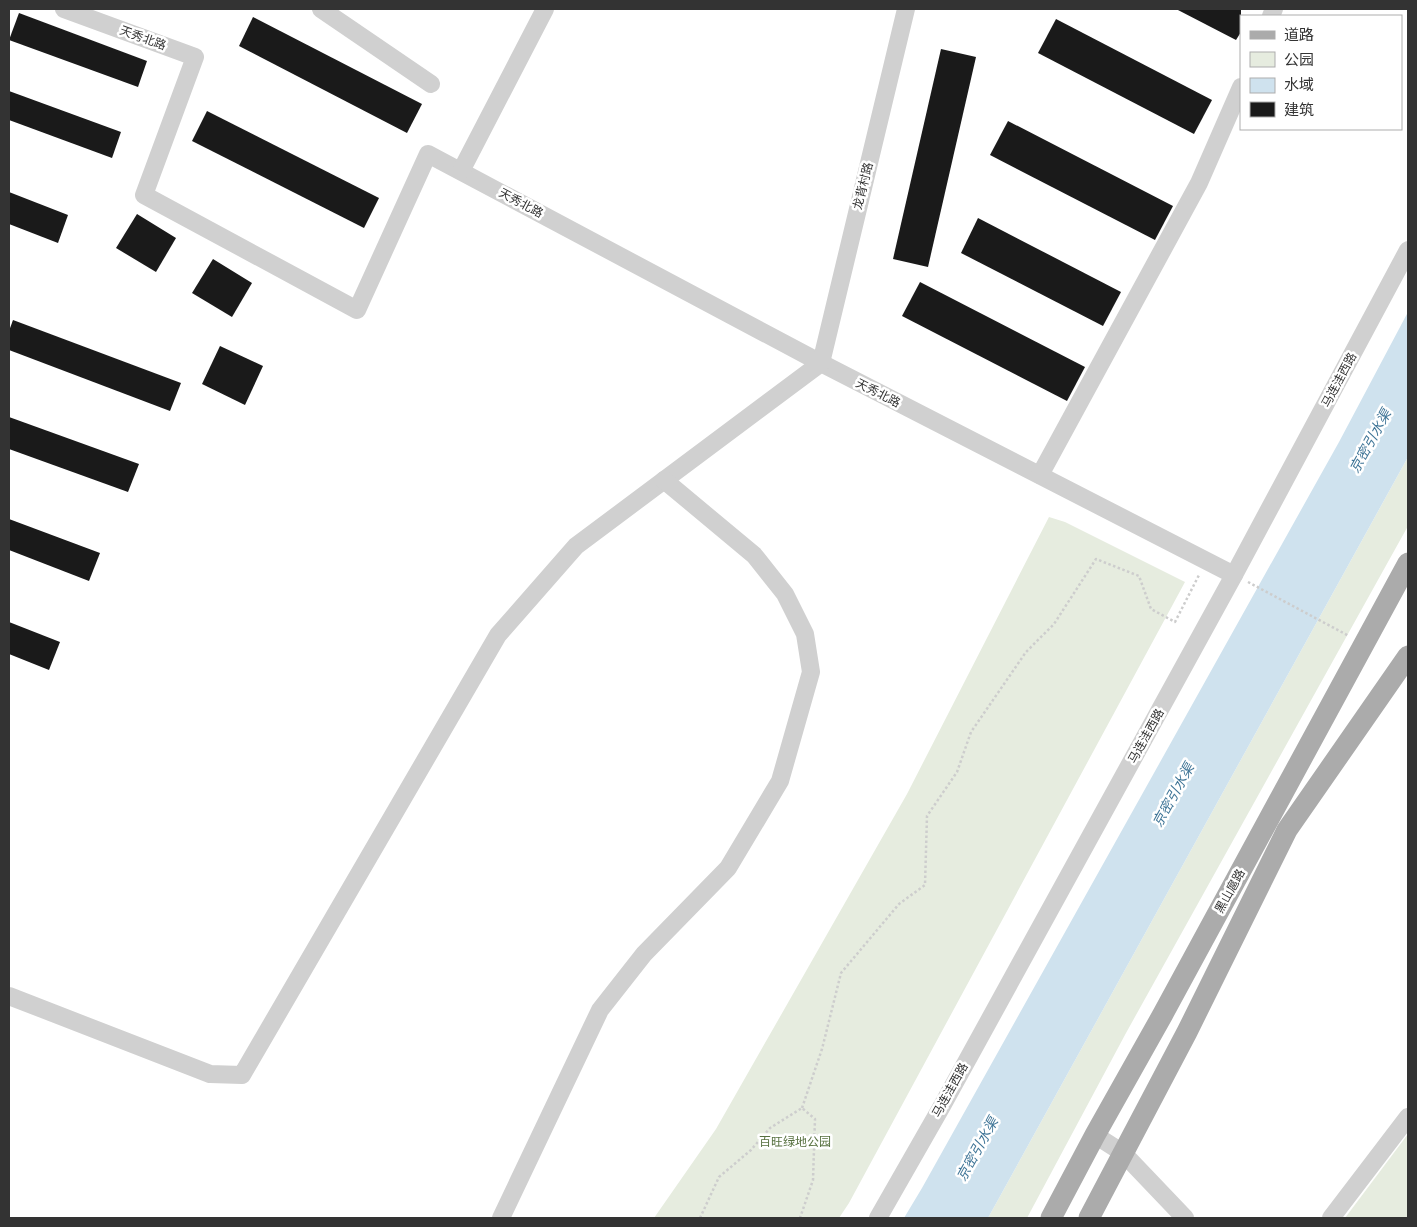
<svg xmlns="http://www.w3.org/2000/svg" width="1417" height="1227" font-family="'Roboto Condensed','Noto Sans SC',sans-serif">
<rect width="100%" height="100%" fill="#fff"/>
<g fill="#e6ecdf">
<path d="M1408,457V526L1126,1033L1027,1218H988Z"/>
<path d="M1049,517L1065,522L1185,582L849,1203L839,1218H654L716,1129L907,794Z"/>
<path d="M1408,1134V1218H1345Z"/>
</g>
<path fill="#cfe2ee" d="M1408,312V457L988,1218H904L922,1188L1339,442Z"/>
<g fill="#1a1a1a">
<path d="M1176,9H1241V32L1236,40Z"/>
<path d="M19,13L147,61L138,87L9,40Z"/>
<path d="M253,17L422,104L407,133L239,46Z"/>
<path d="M1056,19L1212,100L1194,134L1038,53Z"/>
<path d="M941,49L976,57L928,267L893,259Z"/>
<path d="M9,91L121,132L112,158L9,120Z"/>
<path d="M207,111L379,198L364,228L192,141Z"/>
<path d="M1008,121L1173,206L1155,240L990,155Z"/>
<path d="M9,192L68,215L58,243L9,224Z"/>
<path d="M137,214L176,238L156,272L116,248Z"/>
<path d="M978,218L1121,292L1103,326L961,253Z"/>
<path d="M213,259L252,283L232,317L192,293Z"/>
<path d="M920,282L1085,367L1067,401L902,316Z"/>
<path d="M13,320L181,383L170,411L9,350V331Z"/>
<path d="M220,346L263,366L245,405L202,384Z"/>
<path d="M9,417L139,464L128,492L9,449Z"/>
<path d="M9,519L100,553L89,581L9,550Z"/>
<path d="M9,622L60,642L49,670L9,654Z"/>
</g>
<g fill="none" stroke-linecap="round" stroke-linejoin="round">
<g stroke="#cdcdcd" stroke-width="2.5" stroke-dasharray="2.5 2.5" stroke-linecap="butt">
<path d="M1248,582L1349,636"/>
<path d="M802,1108L822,1049L841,973L899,904L925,885L927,816L957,772L971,732L1026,652L1054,624L1096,559L1139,576L1151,609L1175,622L1199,575"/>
<path d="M700,1218L719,1177L751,1150L770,1128L802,1108L815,1119L813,1180L800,1218"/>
</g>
<g stroke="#d0d0d0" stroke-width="18">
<path d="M64,9L195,57L144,195L357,310L428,154L821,363L1234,575"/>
<path d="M321,9L431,84"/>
<path d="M1271,16L1274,9"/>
<path d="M461,171L545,9"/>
<path d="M1040,475L1199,183L1241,87"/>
<path d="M9,996L210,1074L242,1075L498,635L576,546L821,363L906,9"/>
<path d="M1095,1135L1123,1153L1185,1218"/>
<path d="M501,1218L600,1010L644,954L728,868L780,781L811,672L805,634L785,594L754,555L664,480"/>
<path d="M878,1218L942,1106L1234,575L1408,250"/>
<path d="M1331,1218L1408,1117"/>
</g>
<g stroke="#ababab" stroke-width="21">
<path d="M1051,1218L1095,1135L1163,1014L1408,563"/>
<path d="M1089,1218L1187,1032L1287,830L1408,656"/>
</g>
</g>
<g text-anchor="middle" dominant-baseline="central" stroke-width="5" stroke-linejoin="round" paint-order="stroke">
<g font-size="12" fill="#333" stroke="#fff">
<text transform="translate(143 38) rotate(20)">天秀北路</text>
<text transform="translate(863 186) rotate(-76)">龙背村路</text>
<text transform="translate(521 203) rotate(28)">天秀北路</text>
<text transform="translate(1339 380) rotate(-62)">马连洼西路</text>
<text transform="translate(878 393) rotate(27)">天秀北路</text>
<text transform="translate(1146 736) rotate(-61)">马连洼西路</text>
<text transform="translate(1230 891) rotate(-61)">黑山扈路</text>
<text transform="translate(950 1090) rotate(-61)">马连洼西路</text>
</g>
<g font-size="12" fill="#56703f" stroke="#fff">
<text x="795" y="1142">百旺绿地公园</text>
</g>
<g font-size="14" font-style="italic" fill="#3f7597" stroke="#fff">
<text transform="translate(1370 441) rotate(-61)">京密引水渠</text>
<text transform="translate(1173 795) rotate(-61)">京密引水渠</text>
<text transform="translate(977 1149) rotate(-61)">京密引水渠</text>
</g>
</g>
<rect width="1417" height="1227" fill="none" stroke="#333333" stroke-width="20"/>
<rect x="1240" y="15" width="162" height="115" fill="#ffffff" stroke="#adadad"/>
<rect x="1250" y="31" width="25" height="8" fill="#ababab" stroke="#adadad"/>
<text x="1284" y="40" font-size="15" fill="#333333">道路</text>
<rect x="1250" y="52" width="25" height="15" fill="#e6ecdf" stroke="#adadad"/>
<text x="1284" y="65" font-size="15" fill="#333333">公园</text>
<rect x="1250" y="78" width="25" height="15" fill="#cfe2ee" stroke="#adadad"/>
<text x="1284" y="90" font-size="15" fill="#333333">水域</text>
<rect x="1250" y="102" width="25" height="15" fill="#1a1a1a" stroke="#adadad"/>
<text x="1284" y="115" font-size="15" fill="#333333">建筑</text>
</svg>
